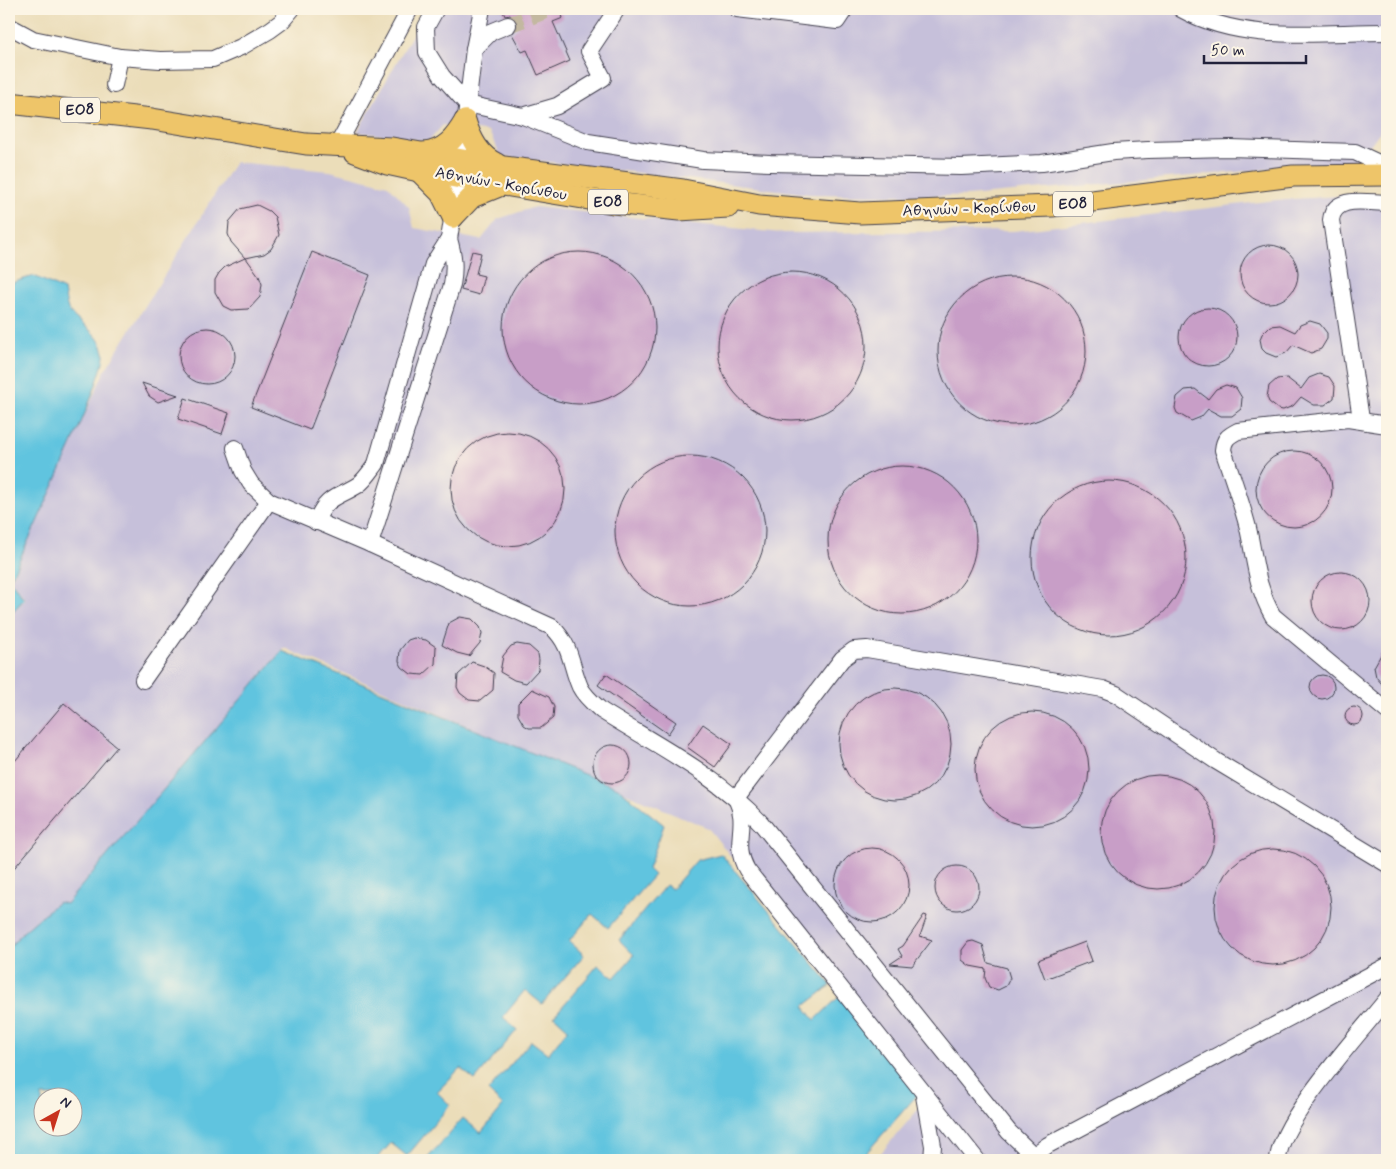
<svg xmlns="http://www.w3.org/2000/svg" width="1396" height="1169" font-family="Mynerve,sans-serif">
<rect width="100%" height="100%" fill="#fcf5e5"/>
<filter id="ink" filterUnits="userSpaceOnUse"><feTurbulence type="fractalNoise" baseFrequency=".02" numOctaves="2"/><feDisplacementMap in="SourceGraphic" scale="10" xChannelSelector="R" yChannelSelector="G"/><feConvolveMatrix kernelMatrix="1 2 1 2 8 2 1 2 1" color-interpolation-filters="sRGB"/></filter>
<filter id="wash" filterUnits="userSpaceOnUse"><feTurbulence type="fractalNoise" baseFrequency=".0096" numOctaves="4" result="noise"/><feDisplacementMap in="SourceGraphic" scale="20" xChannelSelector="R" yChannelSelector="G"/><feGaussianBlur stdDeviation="1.12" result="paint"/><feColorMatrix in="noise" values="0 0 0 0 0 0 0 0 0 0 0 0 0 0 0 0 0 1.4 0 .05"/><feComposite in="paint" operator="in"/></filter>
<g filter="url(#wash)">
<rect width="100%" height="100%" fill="#ebddb9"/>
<g fill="#c6c0da">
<path d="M427,9H1387V122L1358,161L967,196L810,194L501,156L489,132L443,125L429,141L357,132Z"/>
<path d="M235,162L330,171L388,185L409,207L414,228L481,240L498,219L535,207L781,233L1014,231L1277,200L1356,195L1387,197V1160H875L927,1099L708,828L284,648L9,971V617L25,599L11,580L104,372Z"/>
</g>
<g fill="#61c4df" stroke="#42738d" fill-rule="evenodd">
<path d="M34,276L64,290C65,296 66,303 68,309C75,323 99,330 104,352C109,372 24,549 10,580L24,599L9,616V288L14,282Z"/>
<path d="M282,651L618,788L664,825L648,869L654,875L608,928L592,914L569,941L584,955L542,1004L525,990L503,1017L517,1030L475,1080L460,1068L437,1092L450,1105L407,1156L391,1143L376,1160H9V948L22,933L58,902L66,904ZM42,1096H72V1126H42Z"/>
<path d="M721,854L831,985L804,1006L815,1020L840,996L918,1094L860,1160H426L463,1118L481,1133L503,1106L488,1091L531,1041L548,1054L568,1029L554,1016L598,965L614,978L634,955L619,940L666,885L672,889L697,860Z"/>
</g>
<g id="blocks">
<g fill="#c89ec7">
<path d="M502,9H560L563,18L553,22L570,61L538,75L527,50L522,52L512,34L518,27L517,21L510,15L505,16Z"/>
<path d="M257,205L269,211L275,217L279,235L271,249L264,254L246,258L259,276L262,284L260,297L249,309L231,310L223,306L215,292V280L219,273L225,267L245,258L231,242L228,234L229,222L240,209Z"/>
<circle cx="1269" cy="274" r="29"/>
<path d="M472,251L481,253L476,274L484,276L479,295L461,290Z"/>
<path d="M312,252L370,275L310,430L251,407Z"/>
<circle cx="579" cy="328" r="76"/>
<circle cx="792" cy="346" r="74"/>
<circle cx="1012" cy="351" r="74"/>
<circle cx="1208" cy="337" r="29"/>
<path d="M1310,321L1320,324L1327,333V339L1321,349L1311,353L1293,345L1286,353L1276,357L1266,353L1262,349L1260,339L1262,334L1270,326L1280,325L1295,332L1300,325Z"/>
<circle cx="207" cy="356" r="28"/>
<path d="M1319,374L1329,377L1335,386L1334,398L1325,405H1314L1301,397L1293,406L1283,410L1278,409L1269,402L1267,397L1269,386L1277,379L1287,378L1301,389L1309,378Z"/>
<path d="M142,383L178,395L158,402L149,396Z"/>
<path d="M1226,385L1236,388L1242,398L1241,409L1232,416H1221L1208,409L1201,417L1191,421L1177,413L1175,408L1177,397L1185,390L1195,389L1208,399L1216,389Z"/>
<path d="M185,398L229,413L222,434L178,419Z"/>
<circle cx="508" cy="489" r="57"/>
<circle cx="1294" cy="489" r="38"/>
<circle cx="690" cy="531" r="75"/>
<circle cx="902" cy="540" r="74"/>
<circle cx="1109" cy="558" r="77"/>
<circle cx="1341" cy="601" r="29"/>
<path d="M460,617L472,619L480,627L482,633L480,643L469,656L457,653L442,645L449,623Z"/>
<path d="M414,638L426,640L436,647L435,664L423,675L411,674L402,667L399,661L400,650L408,640Z"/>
<path d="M517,644L529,646L538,654L539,660L538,670L526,683L514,680L500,672L503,656L511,646Z"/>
<path d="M1387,644V690L1376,677L1374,667Z"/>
<path d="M472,662L484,666L494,673L493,690L480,701L469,700L460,693L457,687L458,675Z"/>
<path d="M606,674L676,722L668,734L598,685Z"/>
<circle cx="1322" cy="687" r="12"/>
<circle cx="895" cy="744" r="56"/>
<path d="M532,689L549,697L554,707L553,718L541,728H529L524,725L518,715V703Z"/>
<path d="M64,703L117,747L9,874V768Z"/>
<circle cx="1354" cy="716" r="9"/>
<circle cx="1032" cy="769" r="57"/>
<path d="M703,724L732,744L715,767L687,747Z"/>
<circle cx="612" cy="764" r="19"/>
<circle cx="1158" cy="832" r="57"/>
<circle cx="872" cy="885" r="37"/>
<circle cx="1273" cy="907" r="58"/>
<circle cx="957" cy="888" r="22"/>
<path d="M924,915L927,916L920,936L932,940L912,966L890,964L902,956L898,949L903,946Z"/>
<path d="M973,941L983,945L988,963L1007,968L1010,978L1006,986L998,990L989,987L985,978L986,969L970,966L962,960V950L968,942Z"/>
<path d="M1085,942L1092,961L1045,979L1038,960Z"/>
</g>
</g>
</g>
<g filter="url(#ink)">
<use href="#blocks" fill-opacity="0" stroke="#403e4e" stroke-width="1"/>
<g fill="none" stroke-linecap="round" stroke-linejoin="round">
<path stroke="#c3b8a0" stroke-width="16" stroke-dasharray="16 8" stroke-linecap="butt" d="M508,25L551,9"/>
<g stroke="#403e4e" stroke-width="18">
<g id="minor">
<path d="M436,9L426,27L427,52L442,76L467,104L523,116L588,142L703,160L770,163L961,167L1042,163L1113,152L1148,150L1230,148L1355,152L1387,167"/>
<path d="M737,9L837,21L845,9"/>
<path d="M1181,9C1245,44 1317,32 1387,32"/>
<path d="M9,26L33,39L120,57L160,60L213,59L241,47L270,30L281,22L292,9"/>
<path d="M474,49L491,32L508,25"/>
<path d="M114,85L120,57"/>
<path d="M523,116L557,106L603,78L589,51L617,9"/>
<path d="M337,146L410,9"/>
<path d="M1361,419L1331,220C1334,194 1368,203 1387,203"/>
<path d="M1387,425L1348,419L1238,431C1228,436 1224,439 1223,450C1232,476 1241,501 1248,528C1255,559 1256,587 1273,616L1387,711"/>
<path d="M235,448L243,471L251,484L269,501L370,544L552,627C572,646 570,664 580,687C585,697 594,704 602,711C656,745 717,775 761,823L1009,1132L1033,1155"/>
<path d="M316,522C326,496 337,498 358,485C365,480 370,472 376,464L433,264L449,239L459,176L474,49L482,9"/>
<path d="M370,544L452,285C455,268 454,256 449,239"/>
<path d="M143,680L269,501"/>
<path d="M924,1096L933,1146L932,1160"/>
<path d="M977,1160L747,870C731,842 750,827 736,798L842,659L854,650L867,649L1103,689L1116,694L1216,761L1387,864"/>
<path d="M1027,1160L1048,1145L1387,966"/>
<path d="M1278,1160C1279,1121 1361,1032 1387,999"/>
</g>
</g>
<g stroke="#403e4e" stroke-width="23">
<g id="major">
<path d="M9,103L152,119L306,144L392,148L504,167L683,190L759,205L860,213L1052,206L1293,176L1387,175"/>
<path d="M465,121C471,139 479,156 497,164"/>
<path d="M355,152L387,164L419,171L613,203L679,210L728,207"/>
<path d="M424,153C445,151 455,138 465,121"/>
<path d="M419,171L441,193L453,217"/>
<path d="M453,217L472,197L504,184"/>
</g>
</g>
<use href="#minor" stroke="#fff" stroke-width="16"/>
<use href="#major" stroke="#eec569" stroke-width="21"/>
</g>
</g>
<g text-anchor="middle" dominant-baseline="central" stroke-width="4.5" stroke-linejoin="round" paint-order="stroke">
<g fill="#fcf5e5" stroke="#63616e" stroke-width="1">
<rect x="60" y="97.5" width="40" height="25" rx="4"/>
<rect x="588" y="189.5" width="40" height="25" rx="4"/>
<rect x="1053" y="191.5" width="40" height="25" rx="4"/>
</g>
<g font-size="15" font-weight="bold" fill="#22223b">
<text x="80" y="110">ΕΟ8</text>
<text x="608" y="202">ΕΟ8</text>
<text x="1073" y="204">ΕΟ8</text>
</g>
<g font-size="16" fill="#22223b" stroke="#fcf5e5">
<text transform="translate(501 184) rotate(10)">Αθηνών - Κορίνθου</text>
<text transform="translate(969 209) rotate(-2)">Αθηνών - Κορίνθου</text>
</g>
</g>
<rect width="1396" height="1169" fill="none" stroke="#fcf5e5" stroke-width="30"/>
<g transform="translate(58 1112) rotate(39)"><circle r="24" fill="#fcf5e5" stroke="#a5a1a1"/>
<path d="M0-4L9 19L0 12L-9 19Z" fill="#c8321e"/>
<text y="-8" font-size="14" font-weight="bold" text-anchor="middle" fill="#22223b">N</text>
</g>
<path d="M1204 55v8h102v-8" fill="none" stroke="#22223b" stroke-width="2.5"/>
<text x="1211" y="55" font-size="15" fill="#22223b" stroke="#fcf5e5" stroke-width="4" paint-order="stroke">50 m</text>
</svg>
